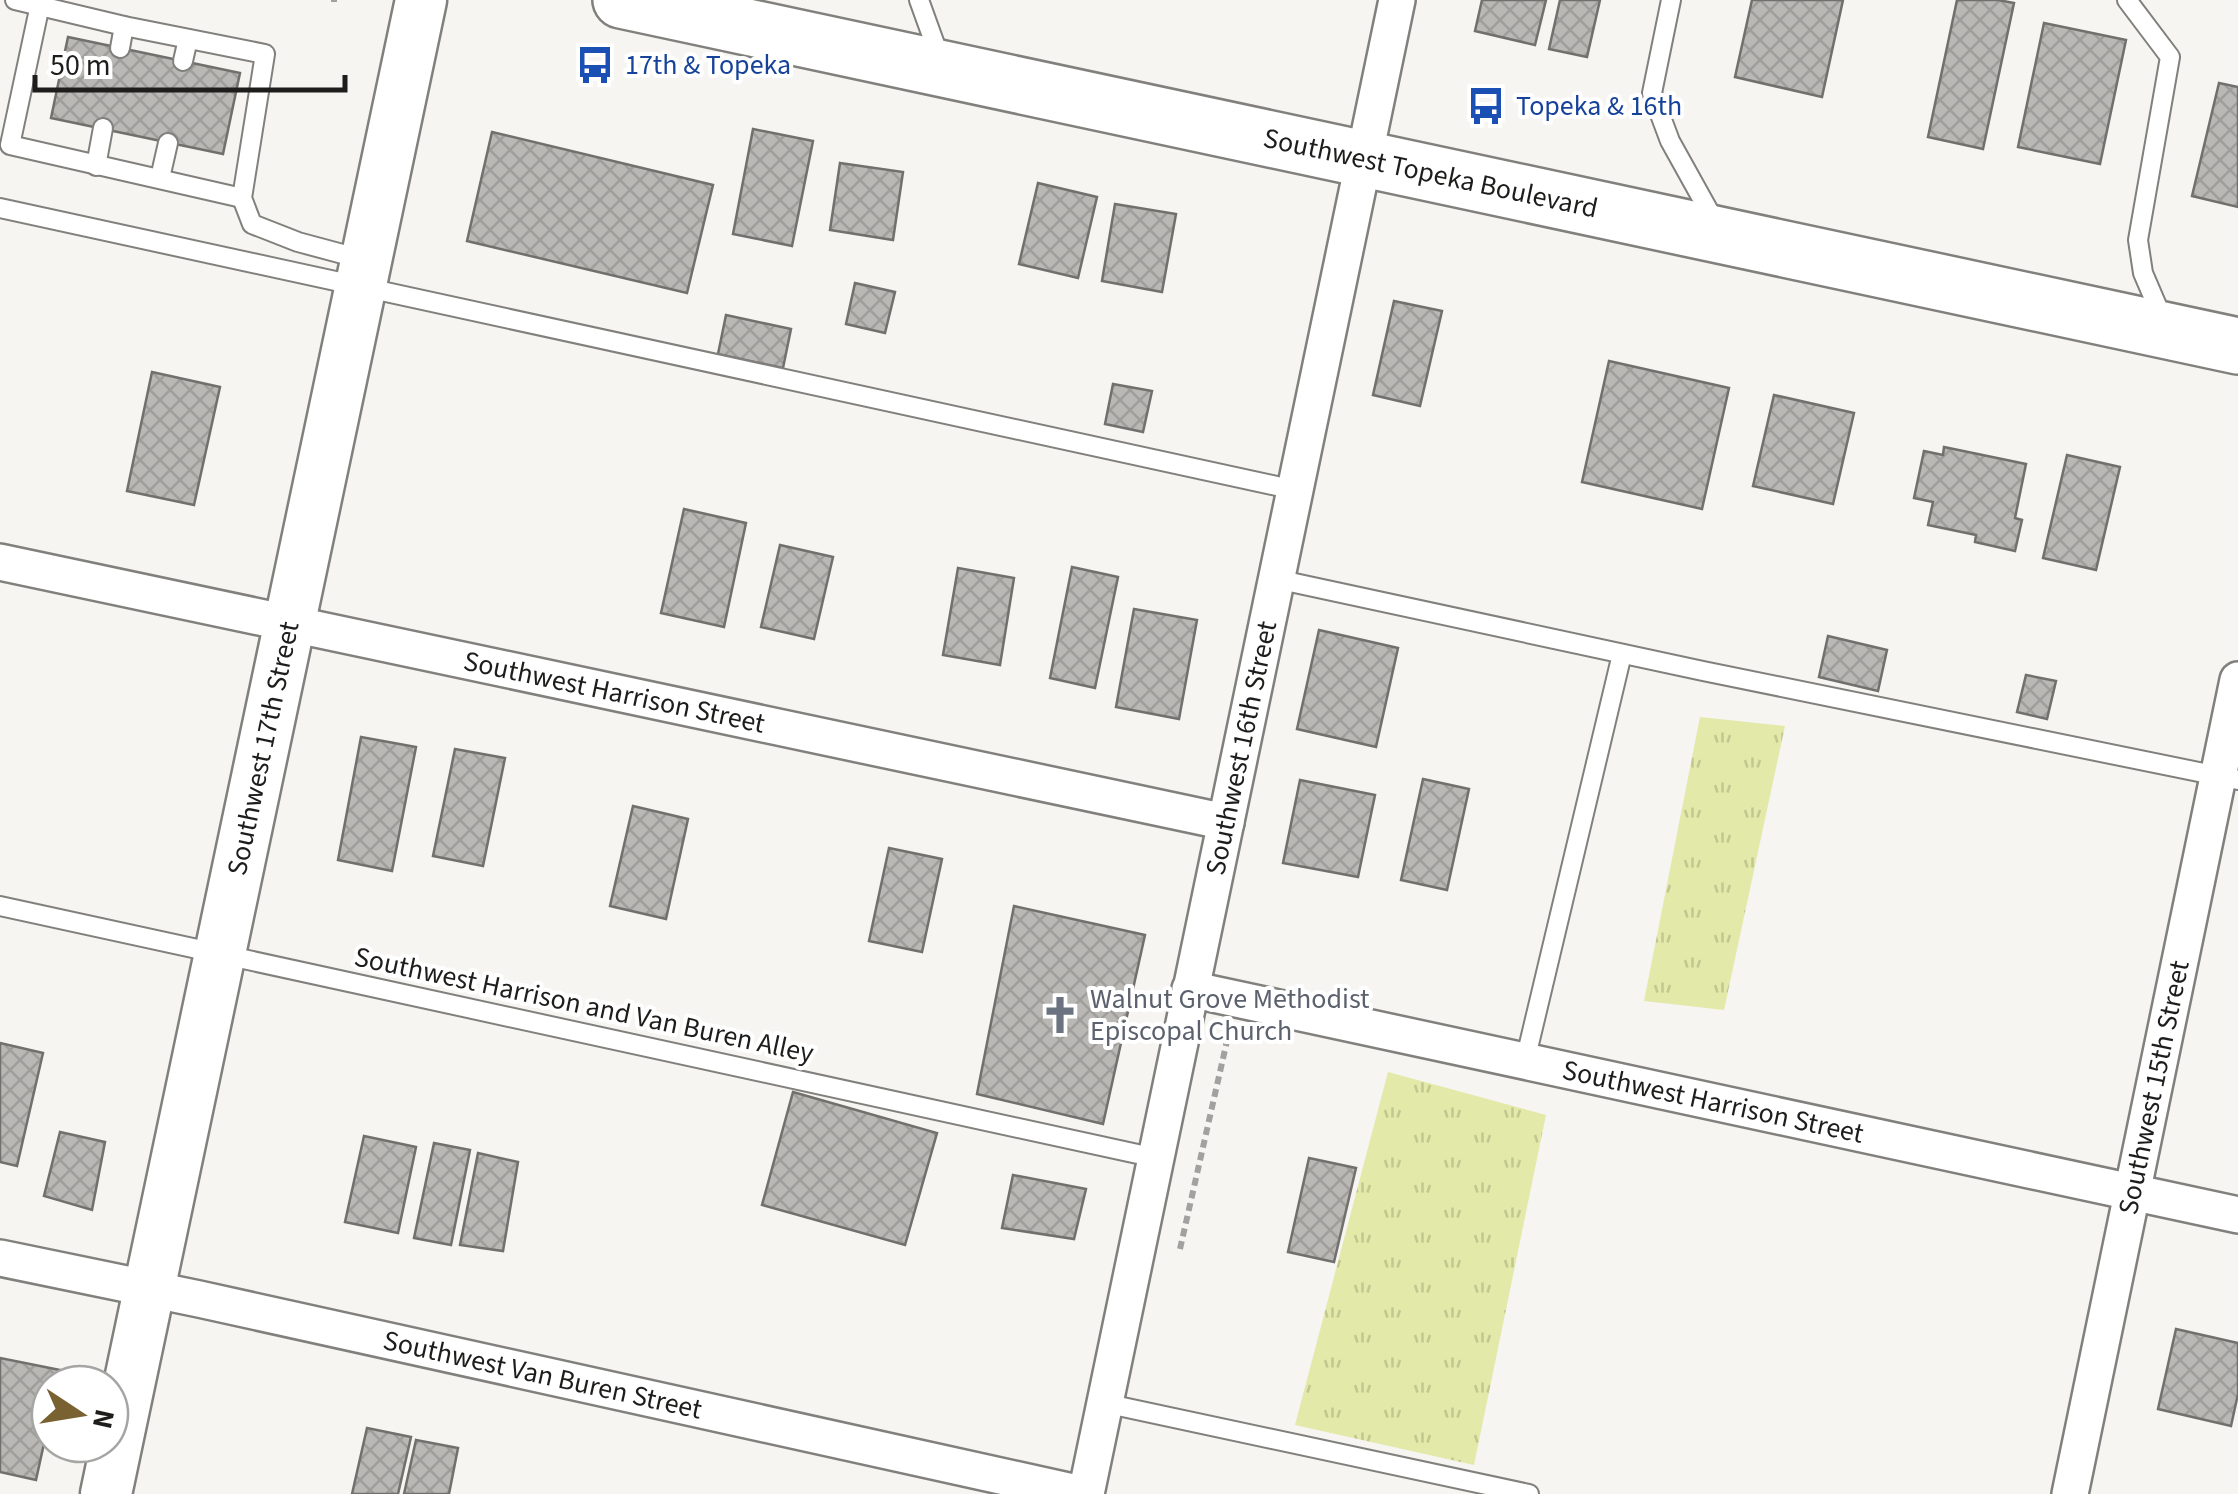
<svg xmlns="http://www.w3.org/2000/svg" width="2238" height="1494" font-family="'Source Sans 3',sans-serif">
<defs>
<pattern id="grass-tufts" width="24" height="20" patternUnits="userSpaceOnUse" patternTransform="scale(2.5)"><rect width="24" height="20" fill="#e3e9a8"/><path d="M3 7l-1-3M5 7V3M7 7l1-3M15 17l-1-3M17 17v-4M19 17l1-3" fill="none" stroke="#c2c790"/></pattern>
<pattern id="building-cross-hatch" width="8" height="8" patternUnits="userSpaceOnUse" patternTransform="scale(2.5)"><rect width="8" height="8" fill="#b9b8b5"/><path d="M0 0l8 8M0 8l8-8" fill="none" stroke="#9f9e9b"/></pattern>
</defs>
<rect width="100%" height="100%" fill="#f6f5f2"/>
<g fill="url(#grass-tufts)">
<path d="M1700,717L1785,726L1724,1010L1644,1001Z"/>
<path d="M1388,1072L1546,1115L1474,1465L1295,1425Z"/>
</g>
<g fill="url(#building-cross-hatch)" stroke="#71706d" stroke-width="2.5">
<path d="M1482,0H1546L1535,45L1475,31Z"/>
<path d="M1560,0H1600L1587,57L1549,49Z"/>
<path d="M1752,0H1843L1822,97L1735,77Z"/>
<path d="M1957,0H1998L2014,3L1983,149L1928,137Z"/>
<path d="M2044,23L2126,40L2100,164L2018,147Z"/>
<path d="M68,37L240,73L223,154L51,118Z"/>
<path d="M2219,83L2238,87V207L2192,196Z"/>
<path d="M753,129L813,141L792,246L733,234Z"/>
<path d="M492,132L713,185L687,293L467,241Z"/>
<path d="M840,163L903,172L893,240L830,230Z"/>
<path d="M1038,183L1097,197L1078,278L1019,264Z"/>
<path d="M1115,204L1176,214L1162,292L1102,281Z"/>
<path d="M855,283L895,292L885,333L846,324Z"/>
<path d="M1394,301L1442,311L1420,406L1373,395Z"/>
<path d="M726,315L791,329L783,368L718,354Z"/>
<path d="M1609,361L1729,388L1702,509L1582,482Z"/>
<path d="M152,372L220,387L194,505L127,491Z"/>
<path d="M1113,384L1152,391L1143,432L1105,424Z"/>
<path d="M1774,395L1854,413L1833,504L1753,486Z"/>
<path d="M1944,447L2026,464L2015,518L2022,520L2015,551L1975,542L1976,535L1928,525L1933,502L1914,498L1924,451L1943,455Z"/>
<path d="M2067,455L2120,467L2096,570L2043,558Z"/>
<path d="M684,509L746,523L724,627L661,613Z"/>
<path d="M780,545L833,557L814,639L761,627Z"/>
<path d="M1072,567L1118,577L1095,688L1050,678Z"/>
<path d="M958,568L1014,578L1000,665L943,655Z"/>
<path d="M1134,609L1197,620L1179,719L1116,707Z"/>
<path d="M1319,630L1398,648L1376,747L1297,729Z"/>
<path d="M1828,636L1887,650L1878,691L1819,677Z"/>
<path d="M2026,675L2056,681L2047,719L2017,712Z"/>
<path d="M361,737L416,747L392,871L338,860Z"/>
<path d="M455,749L505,758L483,866L433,856Z"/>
<path d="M1423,779L1469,789L1447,890L1401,880Z"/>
<path d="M1300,780L1375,795L1358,877L1283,863Z"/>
<path d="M633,806L688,819L666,919L610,906Z"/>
<path d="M889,848L942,859L922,952L869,941Z"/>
<path d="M1014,906L1145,935L1103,1124L977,1094Z"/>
<path d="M0,1043L43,1053L17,1166L0,1162Z"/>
<path d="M793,1092L937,1133L905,1245L762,1205Z"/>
<path d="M60,1132L105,1142L92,1210L44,1196Z"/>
<path d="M364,1136L416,1147L398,1233L345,1222Z"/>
<path d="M434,1143L470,1150L451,1245L414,1238Z"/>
<path d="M478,1153L518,1162L503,1251L460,1245Z"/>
<path d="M1309,1158L1356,1168L1334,1262L1288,1252Z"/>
<path d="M1013,1175L1086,1189L1074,1239L1002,1228Z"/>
<path d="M2176,1329L2238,1343V1394L2231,1426L2158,1409Z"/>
<path d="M0,1358L60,1370L57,1384H50V1416L36,1480L0,1472Z"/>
<path d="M367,1428L411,1437L398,1494H352Z"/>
<path d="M416,1440L458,1448L449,1494H404Z"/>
</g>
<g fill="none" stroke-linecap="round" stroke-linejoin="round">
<g stroke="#81807d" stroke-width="22">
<g id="service">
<path d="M15,0L124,26L265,54L242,198L252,224L298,242L365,260"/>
<path d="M41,0L10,145L242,198"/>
<path d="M919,0L941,61"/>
<path d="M1671,0L1652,93L1670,141L1715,222"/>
<path d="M2127,0L2170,57L2138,240L2143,273L2164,322"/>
<path d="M120,48L124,26"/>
<path d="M183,61L188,39"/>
<path d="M96,166L103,128"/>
<path d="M160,178L168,143"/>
<path d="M0,208L1295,490"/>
<path d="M1276,579L1703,671L2238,780"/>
<path d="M0,906L1156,1158"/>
<path d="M1525,1061L1622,654"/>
<path d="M1104,1403L1529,1494"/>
</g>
</g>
<g stroke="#81807d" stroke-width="40">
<g id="minor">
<path id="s1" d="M0,562L1226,822"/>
<path id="s2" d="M1190,989L2238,1215"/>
<path id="s3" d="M0,1258L199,1299L1082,1494"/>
<path id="s4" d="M1086,1494L1397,0"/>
<path id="s5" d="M2070,1494L2238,680"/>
</g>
</g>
<g stroke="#81807d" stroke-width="55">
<g id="secondary">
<path id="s6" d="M106,1494L421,0"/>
</g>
</g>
<g stroke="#81807d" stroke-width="60">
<g id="primary">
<path id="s7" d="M621,0L2238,346"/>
</g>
</g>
<g stroke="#a2a19f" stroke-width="6" stroke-dasharray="8 5" stroke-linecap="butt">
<path d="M334,2V0"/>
<path d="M1180,1249L1229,1032"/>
</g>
<use href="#service" stroke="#fff" stroke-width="18"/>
<use href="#minor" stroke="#fff" stroke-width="35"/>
<use href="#secondary" stroke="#fff" stroke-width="50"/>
<use href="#primary" stroke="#fff" stroke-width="55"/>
</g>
<defs>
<g id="bus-bare" transform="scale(3)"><path d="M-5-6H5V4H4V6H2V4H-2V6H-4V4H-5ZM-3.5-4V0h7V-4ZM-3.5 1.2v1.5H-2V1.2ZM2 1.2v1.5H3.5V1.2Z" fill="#1a4fb4" stroke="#fff" stroke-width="2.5" paint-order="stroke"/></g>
<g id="church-bare" transform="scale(3)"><path d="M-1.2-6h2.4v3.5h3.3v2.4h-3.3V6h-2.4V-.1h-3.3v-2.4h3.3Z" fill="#6b7280" stroke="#fff" stroke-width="2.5" paint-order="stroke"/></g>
</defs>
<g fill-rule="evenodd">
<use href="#bus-bare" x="595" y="65"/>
<use href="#bus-bare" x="1486" y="106"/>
<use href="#church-bare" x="1060" y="1015"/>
</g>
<g text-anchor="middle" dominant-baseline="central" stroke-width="8" stroke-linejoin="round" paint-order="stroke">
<g font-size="28" fill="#164399" stroke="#fff" text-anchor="start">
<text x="625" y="65">17th &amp; Topeka</text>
<text x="1516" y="106">Topeka &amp; 16th</text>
</g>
<g font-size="28" fill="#1e1d1c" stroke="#fff">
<text stroke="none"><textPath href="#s7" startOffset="828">Southwest Topeka Boulevard</textPath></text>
<text stroke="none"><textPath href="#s1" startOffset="628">Southwest Harrison Street</textPath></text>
<text stroke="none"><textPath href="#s6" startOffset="762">Southwest 17th Street</textPath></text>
<text stroke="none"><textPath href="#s4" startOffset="762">Southwest 16th Street</textPath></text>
<text transform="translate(584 1005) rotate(12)">Southwest Harrison and Van Buren Alley</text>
<text stroke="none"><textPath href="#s5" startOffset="415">Southwest 15th Street</textPath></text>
<text stroke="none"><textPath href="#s2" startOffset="535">Southwest Harrison Street</textPath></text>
<text stroke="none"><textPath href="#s3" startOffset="555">Southwest Van Buren Street</textPath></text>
</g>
<g font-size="28" fill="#5b616d" stroke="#fff" text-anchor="start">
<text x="1090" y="999">Walnut Grove Methodist<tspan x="1090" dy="32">Episcopal Church</tspan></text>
</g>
</g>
<g transform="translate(80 1414) rotate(102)"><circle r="48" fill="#ffffff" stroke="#a5a5a4" stroke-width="2.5"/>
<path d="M0-8L18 38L0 25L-18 38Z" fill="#796132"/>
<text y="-15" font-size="28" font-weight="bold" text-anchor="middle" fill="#1e1d1c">N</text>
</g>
<path d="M35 75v15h310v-15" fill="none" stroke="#1e1d1c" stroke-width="5"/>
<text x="50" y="75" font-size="30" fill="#1e1d1c" stroke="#ffffff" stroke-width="8" paint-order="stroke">50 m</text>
</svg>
